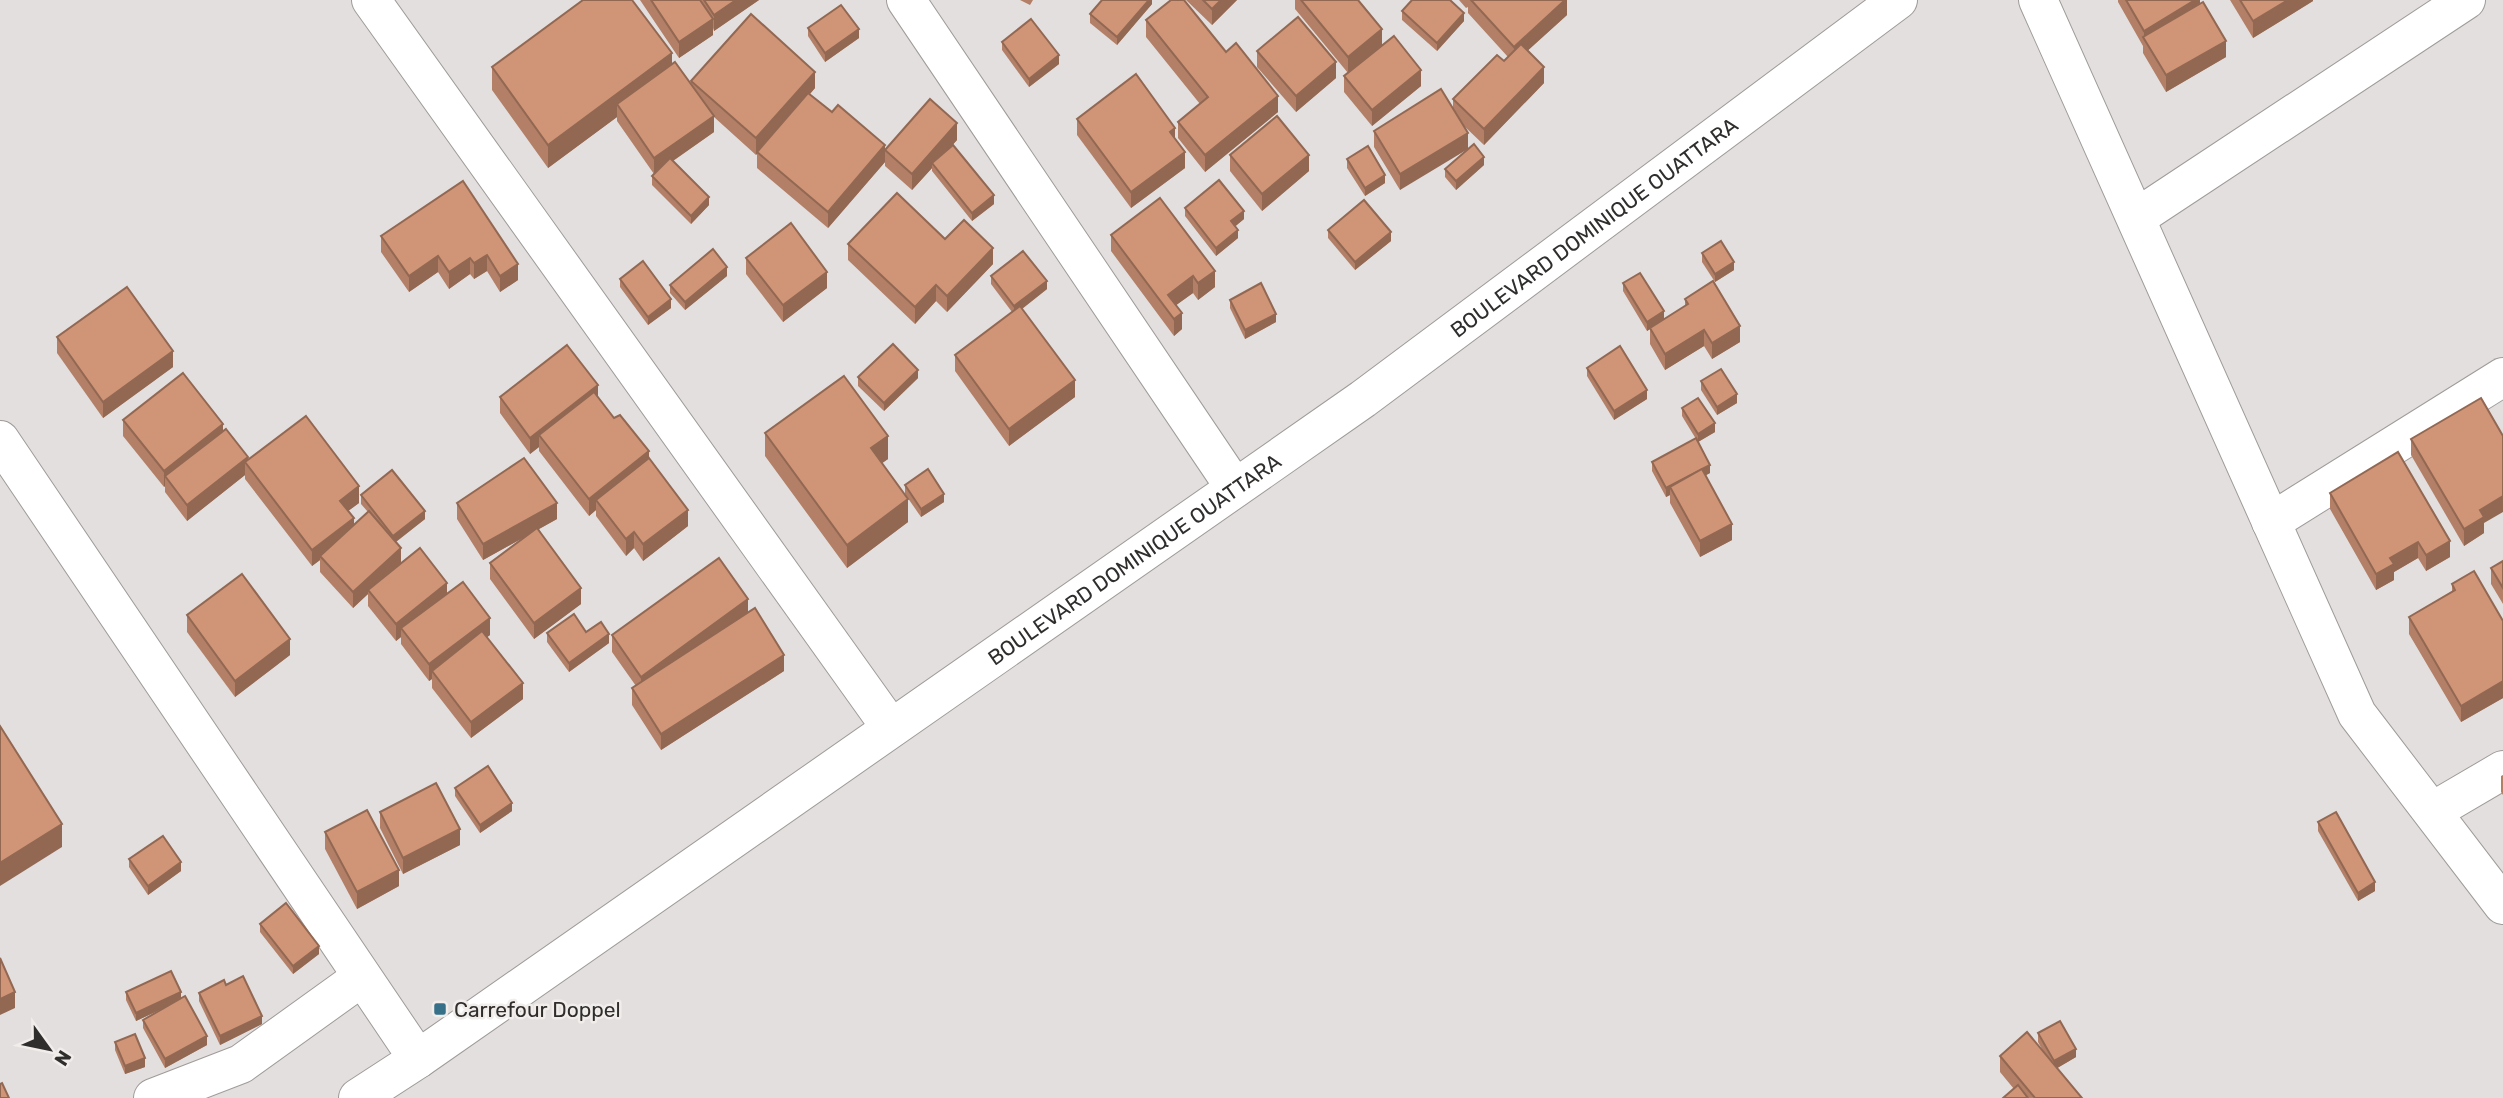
<svg xmlns="http://www.w3.org/2000/svg" width="2503" height="1098" font-family="Rubik,sans-serif">
<rect width="100%" height="100%" fill="#e3dfde"/>
<g fill="none" stroke-linecap="round" stroke-linejoin="round">
<g stroke="#9f9b99" stroke-width="40">
<g id="minor">
<path d="M371,0L891,728"/>
<path d="M906,0L1235,488"/>
<path d="M2038,0L2357,714L2503,905"/>
<path d="M2136,218L2466,0"/>
<path d="M0,440L418,1059"/>
<path d="M2271,522L2503,377"/>
<path d="M2433,811L2503,770"/>
<path d="M153,1098L241,1064L362,977"/>
<path id="s1" d="M358,1098L418,1059L1363,399L1898,0"/>
</g>
</g>
<use href="#minor" stroke="#fff" stroke-width="38"/>
</g>
<g fill="#b37f66">
<path d="M640,0H759L714,31L713,28V35L679,58Z"/>
<path d="M1020,0H1033L1030,5Z"/>
<path d="M1152,0V4L1117,45L1090,23V14Z"/>
<path d="M1186,0H1237L1212,25Z"/>
<path d="M1295,0H1358L1382,46L1348,73L1295,9Z"/>
<path d="M1459,0H1567V15L1527,51L1544,83L1484,145L1462,124L1400,190L1374,147V131L1453,110V99L1508,57L1468,13V7L1466,8Z"/>
<path d="M2118,0H2200V4L2226,57L2166,92L2143,53V46L2118,2Z"/>
<path d="M2230,0H2313V1L2253,38Z"/>
<path d="M1402,11L1464,21L1437,51L1402,20Z"/>
<path d="M1146,20L1226,52L1278,112L1205,172L1178,138V122L1200,104L1146,37Z"/>
<path d="M808,28L859,38L825,62L808,36Z"/>
<path d="M1002,42L1059,64L1029,87L1002,50Z"/>
<path d="M1257,51L1336,78L1296,112L1257,67Z"/>
<path d="M672,65L691,84V81L815,88L810,94L832,112L885,149L957,140L948,150L994,204L972,221L932,171V168L912,190L885,166V162L828,228L757,168V153L756,155L714,117V132L673,161L709,205L691,224L652,185V176L654,174L617,121V117L548,168L492,90V67Z"/>
<path d="M1344,76L1421,86L1372,126L1344,92Z"/>
<path d="M1077,119L1175,139L1185,168L1131,208L1077,135Z"/>
<path d="M1230,155L1309,171L1262,211L1230,171Z"/>
<path d="M1347,159L1385,183L1365,196L1347,168Z"/>
<path d="M1484,165L1456,190L1445,177V169Z"/>
<path d="M463,181L518,280L500,292L487,271L474,279L470,274L449,289L438,272L409,292L381,252V236Z"/>
<path d="M1185,208L1244,219L1235,226L1238,238L1216,256L1185,216Z"/>
<path d="M1328,230L1391,241L1355,270L1328,238Z"/>
<path d="M1111,235L1215,287L1198,300L1193,293L1176,305L1182,329L1174,336L1111,251Z"/>
<path d="M945,239L993,264L947,312L936,301L915,324L848,260V244Z"/>
<path d="M1702,253L1734,270L1715,282L1702,262Z"/>
<path d="M746,258L827,288L783,322L746,274Z"/>
<path d="M727,276L685,310L670,293V285Z"/>
<path d="M991,276L1047,289L1022,309L1075,397L1009,446L955,371V355L1012,312L991,284Z"/>
<path d="M620,279L671,308L648,325L620,287Z"/>
<path d="M1623,283L1664,319L1685,306V299L1740,342L1712,359L1704,346L1665,370L1650,344V329L1647,331L1623,291Z"/>
<path d="M1230,300L1276,322L1245,339L1230,308Z"/>
<path d="M57,337L173,367L103,418L57,353Z"/>
<path d="M1587,368L1647,399L1614,420L1587,376Z"/>
<path d="M858,377L918,378L884,411L858,386Z"/>
<path d="M1701,381L1737,403L1717,415L1701,390Z"/>
<path d="M500,397H598L614,418L649,459L688,526L643,561L634,548L626,556L596,516V510L589,516L539,451V447L530,454L500,413Z"/>
<path d="M1682,408L1715,432L1698,442L1710,473L1706,475L1732,540L1700,557L1670,503V495L1666,497L1652,471V462L1696,439L1682,416Z"/>
<path d="M123,420L223,431L248,460L359,503L348,511L354,525L368,512L361,504V495L425,519L396,542L401,564L447,594L490,635L487,637L523,699L471,738L432,688V679L429,681L401,644V637L396,641L368,606V594L353,608L320,572V560L312,566L245,479V475L187,521L165,492V486L164,487L123,436Z"/>
<path d="M765,433L888,459L882,463L908,522L847,568L765,456Z"/>
<path d="M2411,439L2484,523V533L2464,546L2411,455Z"/>
<path d="M905,485L944,502L921,517L905,494Z"/>
<path d="M2330,493L2450,557L2426,571L2418,558L2394,572V580L2376,590L2330,509Z"/>
<path d="M457,503L557,519L539,529L581,604L534,639L490,579V563L526,536L483,560L457,519Z"/>
<path d="M2503,561V604L2491,584V568Z"/>
<path d="M2452,584L2503,621V698L2461,722L2409,634V617L2452,592Z"/>
<path d="M748,612L784,671L661,750L632,705V688L636,686L612,652V635Z"/>
<path d="M187,615L290,655L235,697L187,632Z"/>
<path d="M547,633L609,643L569,672L547,642Z"/>
<path d="M2503,775V795L2501,792V776Z"/>
<path d="M455,788L512,811L480,833L455,796Z"/>
<path d="M380,812L460,845L403,874L380,828Z"/>
<path d="M2318,822L2375,891L2358,901L2318,831Z"/>
<path d="M325,832L399,886L357,909L325,849Z"/>
<path d="M129,859L181,871L148,895L129,867Z"/>
<path d="M260,924L319,954L293,974L260,932Z"/>
<path d="M226,985L262,1024L220,1045L199,1001V993Z"/>
<path d="M126,992L181,999L207,1045L165,1068L143,1028V1020L164,1008L136,1021L126,1000Z"/>
<path d="M2038,1033L2076,1057L2057,1068L2082,1098H2003L2014,1089L2000,1072V1056L2043,1051L2038,1042Z"/>
<path d="M115,1042L145,1067L125,1074L115,1050Z"/>
</g>
<g fill="#926853">
<path d="M736,0H759L714,31V15Z"/>
<path d="M1149,0H1152V4L1117,45V37Z"/>
<path d="M1221,0H1237L1212,25V9Z"/>
<path d="M1565,0H1567V15L1514,63V47Z"/>
<path d="M2195,0H2200V13L2144,37V31Z"/>
<path d="M2288,0H2313V1L2253,38V21Z"/>
<path d="M1464,13V21L1437,51V43Z"/>
<path d="M713,19V35L679,58V42Z"/>
<path d="M859,29V38L825,62V53Z"/>
<path d="M1382,29V46L1348,73V57Z"/>
<path d="M2226,41V57L2166,92V75Z"/>
<path d="M672,53V76L617,104V117L548,168V145Z"/>
<path d="M1059,55V64L1029,87V79Z"/>
<path d="M1336,62V78L1296,112V96Z"/>
<path d="M1544,67V83L1484,145V129Z"/>
<path d="M1421,70V86L1372,126V110Z"/>
<path d="M815,72V88L756,155V138Z"/>
<path d="M1278,96V112L1205,172V155Z"/>
<path d="M714,116V132L654,174V158Z"/>
<path d="M957,123V140L934,165L932,163V168L912,190V174Z"/>
<path d="M1175,128V145L1170,132Z"/>
<path d="M1468,133V149L1400,190V174Z"/>
<path d="M885,145V162L828,228V212Z"/>
<path d="M1185,152V168L1131,208V192Z"/>
<path d="M1309,155V171L1262,211V194Z"/>
<path d="M1484,157V165L1456,190V181Z"/>
<path d="M1385,175V183L1365,196V188Z"/>
<path d="M994,195V204L972,221V213Z"/>
<path d="M709,197V205L691,224V216Z"/>
<path d="M1244,211V219L1231,230V221Z"/>
<path d="M1238,230V238L1216,256V248Z"/>
<path d="M1391,232V241L1355,270V262Z"/>
<path d="M993,248V264L947,312V296Z"/>
<path d="M487,255V271L474,279V263Z"/>
<path d="M438,256V272L409,292V276Z"/>
<path d="M470,258V274L449,289V272Z"/>
<path d="M1734,262V270L1715,282V274Z"/>
<path d="M518,264V280L500,292V276Z"/>
<path d="M727,267V276L685,310V302Z"/>
<path d="M1215,271V287L1198,300V283Z"/>
<path d="M827,272V288L783,322V305Z"/>
<path d="M1193,276V293L1168,311V295Z"/>
<path d="M1047,281V289L1014,315V306Z"/>
<path d="M936,285V301L915,324V307Z"/>
<path d="M671,299V308L648,325V317Z"/>
<path d="M1664,311V320L1647,331V322Z"/>
<path d="M1182,313V329L1174,336V319Z"/>
<path d="M1276,314V322L1245,339V330Z"/>
<path d="M1740,326V342L1712,359V343Z"/>
<path d="M1704,330V346L1665,370V354Z"/>
<path d="M173,351V367L103,418V402Z"/>
<path d="M918,370V378L884,411V403Z"/>
<path d="M1075,380V397L1009,446V429Z"/>
<path d="M598,385V401L539,435V447L530,454V438Z"/>
<path d="M1647,390V399L1614,420V411Z"/>
<path d="M1737,394V403L1717,415V407Z"/>
<path d="M1715,423V432L1698,442V434Z"/>
<path d="M223,424V440L165,476V486L164,487V471Z"/>
<path d="M888,436V459L871,471V448Z"/>
<path d="M649,451V468L596,500V510L589,516V499Z"/>
<path d="M248,457V466L245,462V475L187,521V505Z"/>
<path d="M1710,465V473L1673,493L1670,487V495L1666,497V488Z"/>
<path d="M359,486V503L340,517V501Z"/>
<path d="M944,494V502L921,517V509Z"/>
<path d="M2503,496V512L2484,523V533L2464,546V529L2480,510Z"/>
<path d="M908,499V522L847,568V545Z"/>
<path d="M557,503V519L483,560V544Z"/>
<path d="M688,510V526L643,561V544Z"/>
<path d="M425,511V519L393,544V536Z"/>
<path d="M354,518V535L320,556V560L312,566V550Z"/>
<path d="M1732,524V540L1700,557V541Z"/>
<path d="M634,532V548L626,556V539Z"/>
<path d="M2450,541V557L2426,571V555Z"/>
<path d="M2418,542V558L2394,572V580L2376,590V574L2390,558Z"/>
<path d="M401,548V564L368,590V594L353,608V592Z"/>
<path d="M447,583V599L401,628V637L396,641V624Z"/>
<path d="M581,588V604L534,639V623Z"/>
<path d="M748,599V615L641,693V677Z"/>
<path d="M490,618V635L435,676L432,671V679L429,681V664Z"/>
<path d="M609,634V643L569,672V663Z"/>
<path d="M290,639V655L235,697V681Z"/>
<path d="M784,655V671L661,750V734Z"/>
<path d="M2503,681V698L2461,722V706Z"/>
<path d="M523,683V699L471,738V722Z"/>
<path d="M512,803V811L480,833V825Z"/>
<path d="M62,824V847L0,886V863Z"/>
<path d="M460,829V845L403,874V858Z"/>
<path d="M181,862V871L148,895V886Z"/>
<path d="M399,870V886L357,909V892Z"/>
<path d="M2375,882V891L2358,901V893Z"/>
<path d="M319,946V954L293,974V966Z"/>
<path d="M15,992V1008L0,1015V999Z"/>
<path d="M181,992V1000L136,1021V1013Z"/>
<path d="M262,1016V1024L220,1045V1036Z"/>
<path d="M207,1036V1045L165,1068V1059Z"/>
<path d="M2076,1049V1057L2054,1070V1061Z"/>
<path d="M145,1058V1067L125,1074V1066Z"/>
</g>
<g fill="#d09477" stroke="#926853" stroke-width="2">
<path d="M583,0H632L672,53L548,145L492,67Z"/>
<path d="M651,0H700L713,19L679,42Z"/>
<path d="M704,0H736L714,15Z"/>
<path d="M1102,0H1149L1117,37L1090,14Z"/>
<path d="M1171,0H1184L1226,52L1236,43L1278,96L1205,155L1178,122L1208,97L1146,20Z"/>
<path d="M1203,0H1221L1212,9Z"/>
<path d="M1301,0H1358L1382,29L1348,57Z"/>
<path d="M1412,0H1450L1464,13L1437,43L1402,11Z"/>
<path d="M1471,0H1565L1514,47Z"/>
<path d="M2126,0H2195L2144,31Z"/>
<path d="M2240,0H2288L2253,21Z"/>
<path d="M2203,2L2226,41L2166,75L2143,37Z"/>
<path d="M841,5L859,29L825,53L808,28Z"/>
<path d="M751,14L815,72L756,138L691,81Z"/>
<path d="M1298,17L1336,62L1296,96L1257,51Z"/>
<path d="M1031,19L1059,55L1029,79L1002,42Z"/>
<path d="M1394,36L1421,70L1372,110L1344,76Z"/>
<path d="M1521,44L1544,67L1484,129L1453,99L1497,55L1504,61Z"/>
<path d="M675,62L714,116L654,158L617,104Z"/>
<path d="M1136,74L1175,128L1170,132L1185,152L1131,192L1077,119Z"/>
<path d="M1441,89L1468,133L1400,174L1374,131Z"/>
<path d="M808,93L832,112L838,105L885,145L828,212L757,152Z"/>
<path d="M930,99L957,123L912,174L885,150Z"/>
<path d="M1277,116L1309,155L1262,194L1230,155Z"/>
<path d="M1474,144L1484,157L1456,181L1445,169Z"/>
<path d="M953,145L994,195L972,213L932,163Z"/>
<path d="M1368,146L1385,175L1365,188L1347,159Z"/>
<path d="M670,158L709,197L691,216L652,176Z"/>
<path d="M1219,180L1244,211L1231,221L1238,230L1216,248L1185,208Z"/>
<path d="M463,181L518,264L500,276L487,255L474,263L470,258L449,272L438,256L409,276L381,236Z"/>
<path d="M897,193L945,239L964,220L993,248L947,296L936,285L915,307L848,244Z"/>
<path d="M1160,198L1215,271L1198,283L1193,276L1168,295L1182,313L1174,319L1111,235Z"/>
<path d="M1364,200L1391,232L1355,262L1328,230Z"/>
<path d="M791,223L827,272L783,305L746,258Z"/>
<path d="M1721,241L1734,262L1715,274L1702,253Z"/>
<path d="M713,249L727,267L685,302L670,285Z"/>
<path d="M1023,251L1047,281L1014,306L991,276Z"/>
<path d="M643,261L671,299L648,317L620,279Z"/>
<path d="M1640,273L1664,311L1647,322L1623,283Z"/>
<path d="M1713,281L1740,326L1712,343L1704,330L1665,354L1650,328L1688,304L1685,299Z"/>
<path d="M1261,283L1276,314L1245,330L1230,300Z"/>
<path d="M127,287L173,351L103,402L57,337Z"/>
<path d="M1020,306L1075,380L1009,429L955,355Z"/>
<path d="M893,344L918,370L884,403L858,377Z"/>
<path d="M567,345L598,385L530,438L500,397Z"/>
<path d="M1620,346L1647,390L1614,411L1587,368Z"/>
<path d="M1721,369L1737,394L1717,407L1701,381Z"/>
<path d="M183,373L223,424L164,471L123,420Z"/>
<path d="M844,376L888,436L871,448L908,499L847,545L765,433Z"/>
<path d="M594,392L614,418L620,415L649,451L589,499L539,435Z"/>
<path d="M1698,398L1715,423L1698,434L1682,408Z"/>
<path d="M2481,398L2503,436V496L2480,510L2484,517L2464,529L2411,439Z"/>
<path d="M306,416L359,486L340,501L354,518L312,550L245,462Z"/>
<path d="M226,429L248,457L187,505L165,476Z"/>
<path d="M1696,438L1710,465L1666,488L1652,462Z"/>
<path d="M2398,452L2450,541L2426,555L2418,542L2390,558L2394,564L2376,574L2330,493Z"/>
<path d="M524,458L557,503L483,544L457,503Z"/>
<path d="M649,458L688,510L643,544L634,532L626,539L596,500Z"/>
<path d="M928,469L944,494L921,509L905,485Z"/>
<path d="M1702,469L1732,524L1700,541L1670,487Z"/>
<path d="M392,470L425,511L393,536L361,495Z"/>
<path d="M369,511L401,548L353,592L320,556Z"/>
<path d="M537,528L581,588L534,623L490,563Z"/>
<path d="M420,548L447,583L396,624L368,590Z"/>
<path d="M719,558L748,599L641,677L612,635Z"/>
<path d="M2503,561V588L2491,568Z"/>
<path d="M2474,571L2503,621V681L2461,706L2409,617L2455,590L2452,584Z"/>
<path d="M242,574L290,639L235,681L187,615Z"/>
<path d="M463,582L490,618L429,664L401,628Z"/>
<path d="M755,608L784,655L661,734L632,688Z"/>
<path d="M574,614L586,632L601,622L609,634L569,663L547,633Z"/>
<path d="M482,631L523,683L471,722L432,671Z"/>
<path d="M0,726L62,824L0,863Z"/>
<path d="M488,766L512,803L480,825L455,788Z"/>
<path d="M436,783L460,829L403,858L380,812Z"/>
<path d="M367,810L399,870L357,892L325,832Z"/>
<path d="M2336,812L2375,882L2358,893L2318,822Z"/>
<path d="M163,836L181,862L148,886L129,859Z"/>
<path d="M286,903L319,946L293,966L260,924Z"/>
<path d="M0,958L15,992L0,999Z"/>
<path d="M171,971L181,992L136,1013L126,992Z"/>
<path d="M243,976L262,1016L220,1036L199,993L224,980L226,985Z"/>
<path d="M185,996L207,1036L165,1059L143,1020Z"/>
<path d="M2060,1021L2076,1049L2054,1061L2038,1033Z"/>
<path d="M2027,1032L2082,1098H2035L2000,1056Z"/>
<path d="M135,1034L145,1058L125,1066L115,1042Z"/>
<path d="M2,1083L9,1098H0V1084Z"/>
<path d="M2018,1085L2028,1098H2003Z"/>
</g>
<rect fill="#367189" stroke="#f0edeb" stroke-width="2.5" x="433" y="1002" width="14" height="14" rx="3.5"/>
<g text-anchor="middle" dominant-baseline="central" stroke-width="5" stroke-linejoin="round" paint-order="stroke">
<g font-size="21" fill="#2f2e2d" stroke="#f0edeb">
<text stroke="none"><textPath href="#s1" startOffset="1512">BOULEVARD DOMINIQUE OUATTARA</textPath></text>
<text stroke="none"><textPath href="#s1" startOffset="945">BOULEVARD DOMINIQUE OUATTARA</textPath></text>
</g>
<g font-size="21" fill="#2f2e2d" stroke="#f0edeb" text-anchor="start">
<text x="454" y="1009">Carrefour Doppel</text>
</g>
</g>
<g transform="translate(49 1049) rotate(123)" stroke="#f0edeb" stroke-width="5" paint-order="stroke">
<path d="M0-5L12 26L0 18L-12 26Z" fill="#2f2e2d"/>
<text y="-10" font-size="19" font-weight="bold" text-anchor="middle" fill="#2f2e2d">N</text>
</g>
</svg>
